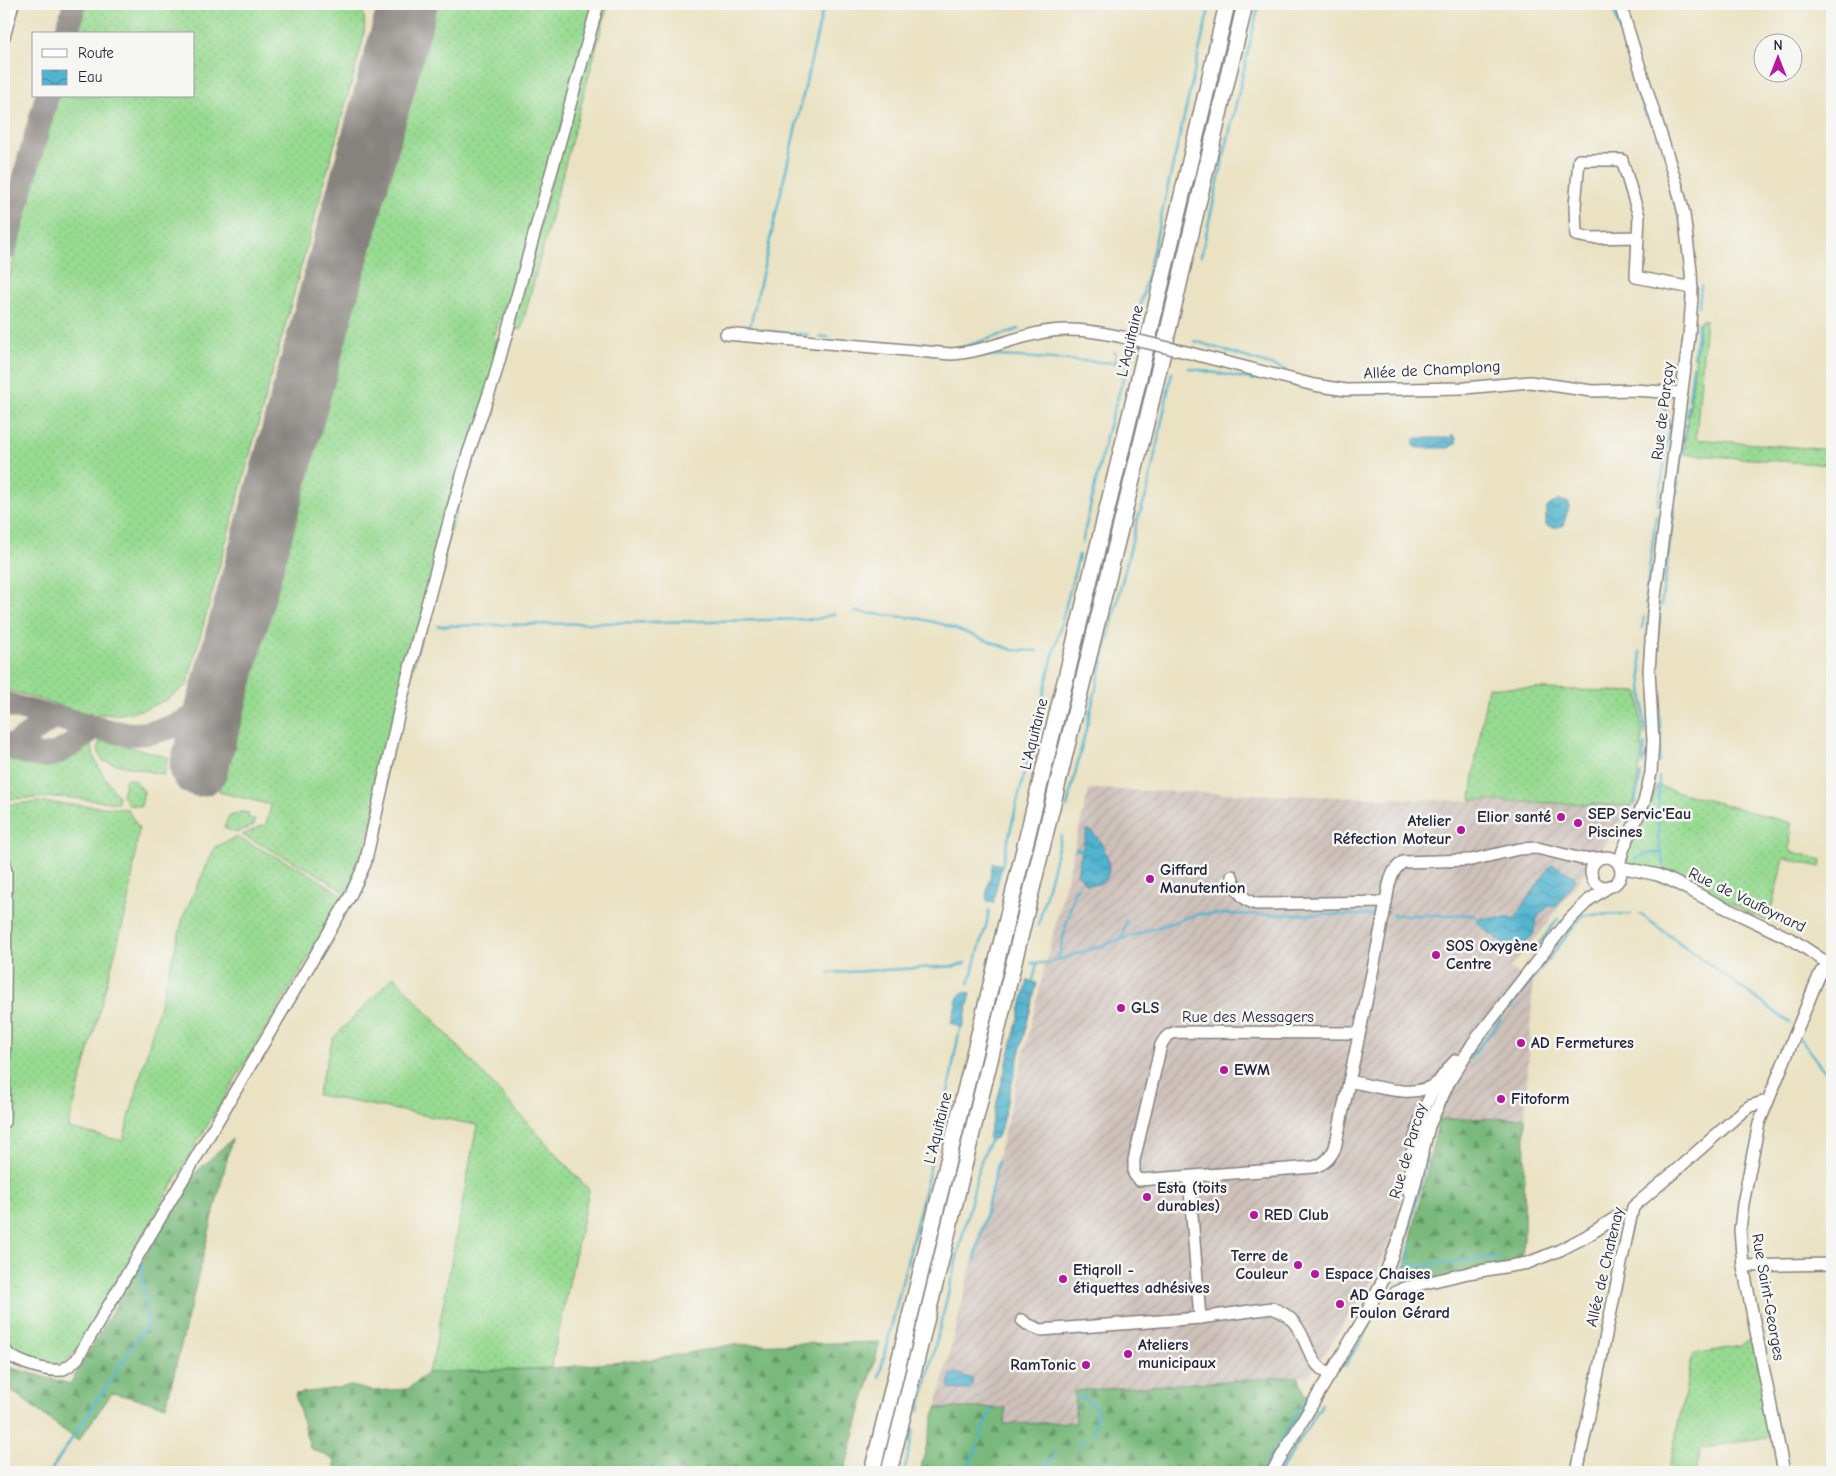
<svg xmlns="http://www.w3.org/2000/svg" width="1836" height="1476" font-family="'Comic Neue',sans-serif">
<defs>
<pattern id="industrial-furrows" width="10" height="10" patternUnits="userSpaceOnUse" patternTransform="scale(1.25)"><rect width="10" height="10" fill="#cec1ba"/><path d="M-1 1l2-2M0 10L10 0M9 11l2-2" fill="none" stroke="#b1a6a1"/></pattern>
<pattern id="grass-dots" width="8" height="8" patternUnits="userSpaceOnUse" patternTransform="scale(1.25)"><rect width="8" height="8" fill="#97da91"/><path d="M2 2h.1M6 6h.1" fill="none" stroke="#82bb7e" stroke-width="1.8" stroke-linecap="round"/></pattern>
<pattern id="forest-firs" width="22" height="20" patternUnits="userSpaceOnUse" patternTransform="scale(1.25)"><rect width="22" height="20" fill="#79ba7b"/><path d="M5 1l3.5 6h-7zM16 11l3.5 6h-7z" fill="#639766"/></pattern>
<pattern id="water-waves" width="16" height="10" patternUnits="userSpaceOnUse" patternTransform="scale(1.25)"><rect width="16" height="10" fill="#50b4cf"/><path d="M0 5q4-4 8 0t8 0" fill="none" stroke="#4292a9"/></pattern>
</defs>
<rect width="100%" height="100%" fill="#f6f6f2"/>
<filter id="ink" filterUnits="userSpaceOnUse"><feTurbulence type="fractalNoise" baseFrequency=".02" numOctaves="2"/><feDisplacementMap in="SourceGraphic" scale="10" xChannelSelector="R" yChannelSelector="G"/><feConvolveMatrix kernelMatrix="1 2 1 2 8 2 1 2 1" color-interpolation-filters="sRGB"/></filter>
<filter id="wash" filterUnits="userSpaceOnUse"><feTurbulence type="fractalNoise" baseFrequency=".0096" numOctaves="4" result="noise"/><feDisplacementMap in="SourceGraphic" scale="20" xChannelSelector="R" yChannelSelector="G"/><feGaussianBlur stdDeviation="1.12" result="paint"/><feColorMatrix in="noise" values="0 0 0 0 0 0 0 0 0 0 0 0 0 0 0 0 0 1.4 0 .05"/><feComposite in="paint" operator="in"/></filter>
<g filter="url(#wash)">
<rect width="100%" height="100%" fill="#eae2c2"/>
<path fill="url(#industrial-furrows)" d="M1089,789L1633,806L1540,933L1510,968L1533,984L1525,1118H1416L1402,1166L1398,1217L1377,1273L1309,1376L1074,1391L1076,1422L1004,1424L1006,1408H936Z"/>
<g fill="url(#grass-dots)" stroke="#5c7e66">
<path d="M82,4H359C367,17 365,29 362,44L187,685L166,700L142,710L115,715L85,713L4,689V297L58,96H194V34H75Z"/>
<path d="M435,4H595L514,297L504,305L494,337L501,347L363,851L355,877L346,893L314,872L242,835L266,824L271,805L219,792Z"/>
<path d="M601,4H608L521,330L515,329L512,325Z"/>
<path d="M1700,320H1706L1696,439L1832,450V465L1684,454Z"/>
<path d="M1488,687L1639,692L1642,735V755L1633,806L1471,800L1476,757Z"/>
<path d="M100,739L168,757L164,775L103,761C97,754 98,747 100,739Z"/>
<path d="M85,740L90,741C94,764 105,779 118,796V803L63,797L4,799V755L41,765Z"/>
<path d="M126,779H133L144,791L141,806L129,805L122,795Z"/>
<path d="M1657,786L1791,823L1790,851L1822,860L1820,867L1784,858L1768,921L1668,874L1629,865L1626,857L1629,849L1645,816Z"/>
<path d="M37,802L127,809L139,828L129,901L68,1128L123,1141L184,915L215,847L236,837L307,872L345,897L195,1146L76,1351L66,1361L58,1364H48L20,1358L4,1341V805Z"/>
<path d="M241,812L249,813L248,818L255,819L254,825L237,833L224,828L228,817Z"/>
<path d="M394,976L589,1190L551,1368L427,1373L433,1359L477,1125L317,1095L333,1038Z"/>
<path d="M1757,1332L1777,1435L1700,1449L1695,1472H1668L1693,1354L1741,1346Z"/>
</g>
<g fill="url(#forest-firs)" stroke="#4e6e5b">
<path d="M1525,1118L1524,1241L1520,1265L1404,1288L1405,1265L1439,1119Z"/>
<path d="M232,1139L166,1406L112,1393L78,1441L4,1385V1366L70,1384L192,1176Z"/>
<path d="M880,1342L844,1472H335V1460L310,1448L295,1394L351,1386L372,1391L408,1389L427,1373L551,1368L656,1359L730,1345Z"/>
<path d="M1298,1376L1308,1402L1262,1472H920L936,1408H1006L1004,1424L1076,1422L1074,1391Z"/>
</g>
<g fill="url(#water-waves)" stroke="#396b85">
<path d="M1453,435L1456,438V443L1449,448H1418L1414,446V440L1417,438H1449Z"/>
<path d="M1561,500L1569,503V507L1563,525C1559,528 1551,528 1546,525C1546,507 1544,506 1561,500Z"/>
<path d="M1087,830H1089C1108,842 1123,891 1086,884L1077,873Z"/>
<path d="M993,863L1002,865L993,903L988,902L986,896Z"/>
<path d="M1553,865L1574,876L1575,880L1557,905L1549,906L1539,915L1536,921L1535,932L1517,953H1515L1477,923V920L1481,918H1515L1550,866Z"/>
<path d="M1028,980L1037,983L1000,1131L996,1138L990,1140L988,1137Z"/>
<path d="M963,992L971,993L963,1027L960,1029L957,1025L951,1023L958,997Z"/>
<path d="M956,1373L973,1379L971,1388L968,1390L950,1389L949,1385L951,1376Z"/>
</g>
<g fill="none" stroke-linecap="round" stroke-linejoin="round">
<g stroke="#50b4cf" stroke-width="2.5">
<path d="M1612,4L1646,117"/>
<path d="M1201,256L1259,4"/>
<path d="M1699,306L1701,286"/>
<path d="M1138,316L1210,4"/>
<path d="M750,327L824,4"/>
<path d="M752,330L809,335"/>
<path d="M820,337H828"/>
<path d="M1195,341L1286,370"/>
<path d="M944,348L963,347L1019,329"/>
<path d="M984,355L1116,363L1115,352"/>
<path d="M1694,357L1698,323"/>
<path d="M1189,368L1255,380"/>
<path d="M1689,400L1693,366"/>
<path d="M1687,416L1688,405"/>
<path d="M1678,478L1686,424"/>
<path d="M1676,494L1678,482"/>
<path d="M1658,505L1670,426L1667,414L1662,404"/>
<path d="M1082,543L1107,433L1130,356"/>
<path d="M1645,604L1656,515"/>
<path d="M1661,606L1675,506"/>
<path d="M854,612L917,618L942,624L1013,650L1037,651"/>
<path d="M438,626L817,619L834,614"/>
<path d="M1642,628L1644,617"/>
<path d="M1657,638L1660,617"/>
<path d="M1640,652L1645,734"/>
<path d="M1657,667V644"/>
<path d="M1656,677L1660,728L1659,763"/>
<path d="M1643,763L1645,744"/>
<path d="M1659,777L1658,838L1664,865"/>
<path d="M1635,804L1641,774"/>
<path d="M1067,807L1137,521L1147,493L1172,372"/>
<path d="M1076,849L1082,851"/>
<path d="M1635,859L1650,853H1660"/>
<path d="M1002,865L1053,655L1079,555"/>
<path d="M1640,914L1790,1023"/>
<path d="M1393,915H1474L1479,921"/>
<path d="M1038,926L1061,836"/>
<path d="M1122,939L1126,921"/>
<path d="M1531,954L1558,919"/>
<path d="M1058,960L1074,892L1079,887"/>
<path d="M1031,963H1049L1198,914L1374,915"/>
<path d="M829,973L956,966L965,963"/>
<path d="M1033,981L1037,963"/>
<path d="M969,983L986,926L989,910"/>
<path d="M1509,1009L1583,915L1631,914"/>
<path d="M1800,1039C1812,1052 1819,1068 1832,1078"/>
<path d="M1469,1060L1501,1019"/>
<path d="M942,1119C950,1089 953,1058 960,1029"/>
<path d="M1411,1245L1407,1267L1500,1257"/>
<path d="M975,1260L998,1162"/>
<path d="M1397,1267L1410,1227L1427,1157"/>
<path d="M1345,1366L1370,1325"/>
<path d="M879,1377L939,1131"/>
<path d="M1077,1396C1082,1398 1089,1400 1093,1404C1099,1411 1096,1425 1092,1433"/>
<path d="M919,1411L981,1161L990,1140"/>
<path d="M980,1438L991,1410"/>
<path d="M1078,1445L1086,1440"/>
<path d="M966,1470L978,1445"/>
<path d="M50,1472L146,1326L147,1322L141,1262"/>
<path d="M904,1472L914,1431"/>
<path d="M1026,1472L1050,1463L1056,1452"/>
<path d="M1261,1472L1311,1391"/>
<path d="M1280,1472L1322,1404"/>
</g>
<g stroke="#86827e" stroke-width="24">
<path d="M395,4L401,32"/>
<path d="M66,34L75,4"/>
<path d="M4,250L47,96"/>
<path d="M4,703C25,711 48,716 70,721C87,725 104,731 122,733C147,737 181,727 201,711C208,705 214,695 220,688"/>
<path d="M4,745H14L54,717"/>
<path d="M4,746C16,749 30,756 43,756C62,756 80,738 95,727"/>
</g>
<path stroke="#86827e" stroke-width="59" d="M199,767L408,4"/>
</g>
</g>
<g filter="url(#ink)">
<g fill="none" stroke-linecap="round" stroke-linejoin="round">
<g stroke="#86827e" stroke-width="14">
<g id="minor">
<path d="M4,37L13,4"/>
<path d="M1637,237L1592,238L1576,235L1575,206L1579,160H1622L1639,216L1636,277L1692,288"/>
<path d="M726,334L951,354C983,352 1012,338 1044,332C1072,327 1099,332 1127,338"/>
<path d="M1186,352L1314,385L1346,390L1465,388L1530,382L1592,391L1632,390L1682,393"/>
<circle cx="1606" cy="872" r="15"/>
<path d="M4,860L6,872L4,1122"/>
<path d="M1619,865L1623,850L1644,802L1651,773L1653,741L1649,671L1653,612L1689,337L1692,297L1691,271L1684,214L1677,186L1620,4"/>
<path d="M1620,867L1658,875L1672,881L1707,899L1793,940L1832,966"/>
<path d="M1232,876C1236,889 1242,900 1256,904L1386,902C1389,886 1389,872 1403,862L1471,860L1519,849L1537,848L1582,859L1599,858"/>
<path d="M1359,1033L1177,1032C1168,1034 1165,1037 1161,1045L1134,1160V1174L1139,1180L1314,1167C1325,1164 1330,1158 1335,1148C1352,1066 1371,984 1386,902"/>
<path d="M1349,1081C1374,1086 1416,1100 1437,1083"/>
<path d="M1189,1177L1200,1318"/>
<path d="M1409,1192C1409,1144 1422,1095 1456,1060"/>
<path d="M1743,1266L1832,1264"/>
<path d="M1396,1292L1404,1288L1468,1273L1528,1263L1560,1250L1585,1237L1620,1215"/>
<path d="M1022,1320L1027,1324L1041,1330L1200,1318L1272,1308C1312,1322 1299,1358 1330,1375"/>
<path d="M4,1348C8,1361 48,1372 61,1370C68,1368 72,1363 77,1359L349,898L365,864L402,698L450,518L468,454L494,379L598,4"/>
<path d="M1272,1472L1365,1316L1382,1282L1401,1232L1413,1192L1429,1126L1448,1084L1473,1043L1569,920L1589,900L1610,886"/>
<path d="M1577,1472L1633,1207L1673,1173L1743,1111L1750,1106L1767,1101"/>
<path d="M1784,1472L1743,1266L1740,1230L1743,1204L1759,1123L1816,983L1821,972L1832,960"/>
</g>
</g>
<g stroke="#86827e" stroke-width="18">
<g id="highway">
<path d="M872,1472L1134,399L1227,4"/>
<path d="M889,1472L1151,403L1245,4"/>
</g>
</g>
<use href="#minor" stroke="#fff" stroke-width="11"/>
<use href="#highway" stroke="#fff" stroke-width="15"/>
<g stroke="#86827e" stroke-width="14" stroke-linecap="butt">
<path id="minor-bridge" d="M1127,338L1186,352"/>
</g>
<use href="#minor-bridge" stroke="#fff" stroke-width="11"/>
</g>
</g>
<g fill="#b5179e" stroke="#f6f6f2" stroke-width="2">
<circle cx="1561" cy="817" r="5"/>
<circle cx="1578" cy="823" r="5"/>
<circle cx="1461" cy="830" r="5"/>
<circle cx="1150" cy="879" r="5"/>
<circle cx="1436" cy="955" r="5"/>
<circle cx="1121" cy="1008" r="5"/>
<circle cx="1521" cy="1043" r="5"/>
<circle cx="1224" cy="1070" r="5"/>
<circle cx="1501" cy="1099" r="5"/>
<circle cx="1147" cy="1197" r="5"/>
<circle cx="1254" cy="1215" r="5"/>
<circle cx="1298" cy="1265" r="5"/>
<circle cx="1315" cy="1274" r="5"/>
<circle cx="1063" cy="1279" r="5"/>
<circle cx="1340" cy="1304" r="5"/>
<circle cx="1128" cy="1354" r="5"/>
<circle cx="1086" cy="1365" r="5"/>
</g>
<g text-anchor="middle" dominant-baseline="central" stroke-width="5" stroke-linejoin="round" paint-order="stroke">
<g font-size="16" fill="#22223b" stroke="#f6f6f2">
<text transform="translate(1130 341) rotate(-77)">L'Aquitaine</text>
<text transform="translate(1432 370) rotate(-3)">Allée de Champlong</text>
<text transform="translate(1663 411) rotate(-83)">Rue de Parçay</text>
<text transform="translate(1034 734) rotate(-76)">L'Aquitaine</text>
<text transform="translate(1747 900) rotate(26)">Rue de Vaufoynard</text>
<text x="1248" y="1017">Rue des Messagers</text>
<text transform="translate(938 1128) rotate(-76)">L'Aquitaine</text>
<text transform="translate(1408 1151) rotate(-74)">Rue de Parcay</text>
<text transform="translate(1605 1267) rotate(-77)">Allée de Chatenay</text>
<text transform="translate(1768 1297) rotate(80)">Rue Saint-Georges</text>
</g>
<g font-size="16" font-weight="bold" fill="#22223b" stroke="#f6f6f2" text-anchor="start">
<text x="1588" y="814">SEP Servic'Eau<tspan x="1588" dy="18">Piscines</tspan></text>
<text x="1551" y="817" text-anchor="end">Elior santé</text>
<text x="1451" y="821" text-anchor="end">Atelier<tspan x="1451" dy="18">Réfection Moteur</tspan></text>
<text x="1160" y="870">Giffard<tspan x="1160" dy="18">Manutention</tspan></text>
<text x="1446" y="946">SOS Oxygène<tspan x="1446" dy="18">Centre</tspan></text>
<text x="1131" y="1008">GLS</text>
<text x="1531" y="1043">AD Fermetures</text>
<text x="1234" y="1070">EWM</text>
<text x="1511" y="1099">Fitoform</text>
<text x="1157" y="1188">Esta (toits<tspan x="1157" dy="18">durables)</tspan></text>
<text x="1264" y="1215">RED Club</text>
<text x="1288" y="1256" text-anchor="end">Terre de<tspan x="1288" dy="18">Couleur</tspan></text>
<text x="1073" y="1270">Etiqroll -<tspan x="1073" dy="18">étiquettes adhésives</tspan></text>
<text x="1325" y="1274">Espace Chaises</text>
<text x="1350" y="1295">AD Garage<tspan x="1350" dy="18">Foulon Gérard</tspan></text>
<text x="1138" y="1345">Ateliers<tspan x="1138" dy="18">municipaux</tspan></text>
<text x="1076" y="1365" text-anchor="end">RamTonic</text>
</g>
</g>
<rect width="1836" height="1476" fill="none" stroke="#f6f6f2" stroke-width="20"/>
<rect x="32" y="32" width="162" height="65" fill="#f6f6f2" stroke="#a1a1a9"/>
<rect x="42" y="49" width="25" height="8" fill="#ffffff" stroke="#a1a1a9"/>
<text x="78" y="58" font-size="15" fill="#22223b">Route</text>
<rect x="42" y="70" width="25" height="15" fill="url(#water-waves)" stroke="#a1a1a9"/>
<text x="78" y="82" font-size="15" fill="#22223b">Eau</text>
<g transform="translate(1778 58)"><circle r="24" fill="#f6f6f2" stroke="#a1a1a9"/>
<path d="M0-4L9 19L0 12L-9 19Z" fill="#b5179e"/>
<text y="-8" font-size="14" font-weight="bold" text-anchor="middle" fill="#22223b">N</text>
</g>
</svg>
